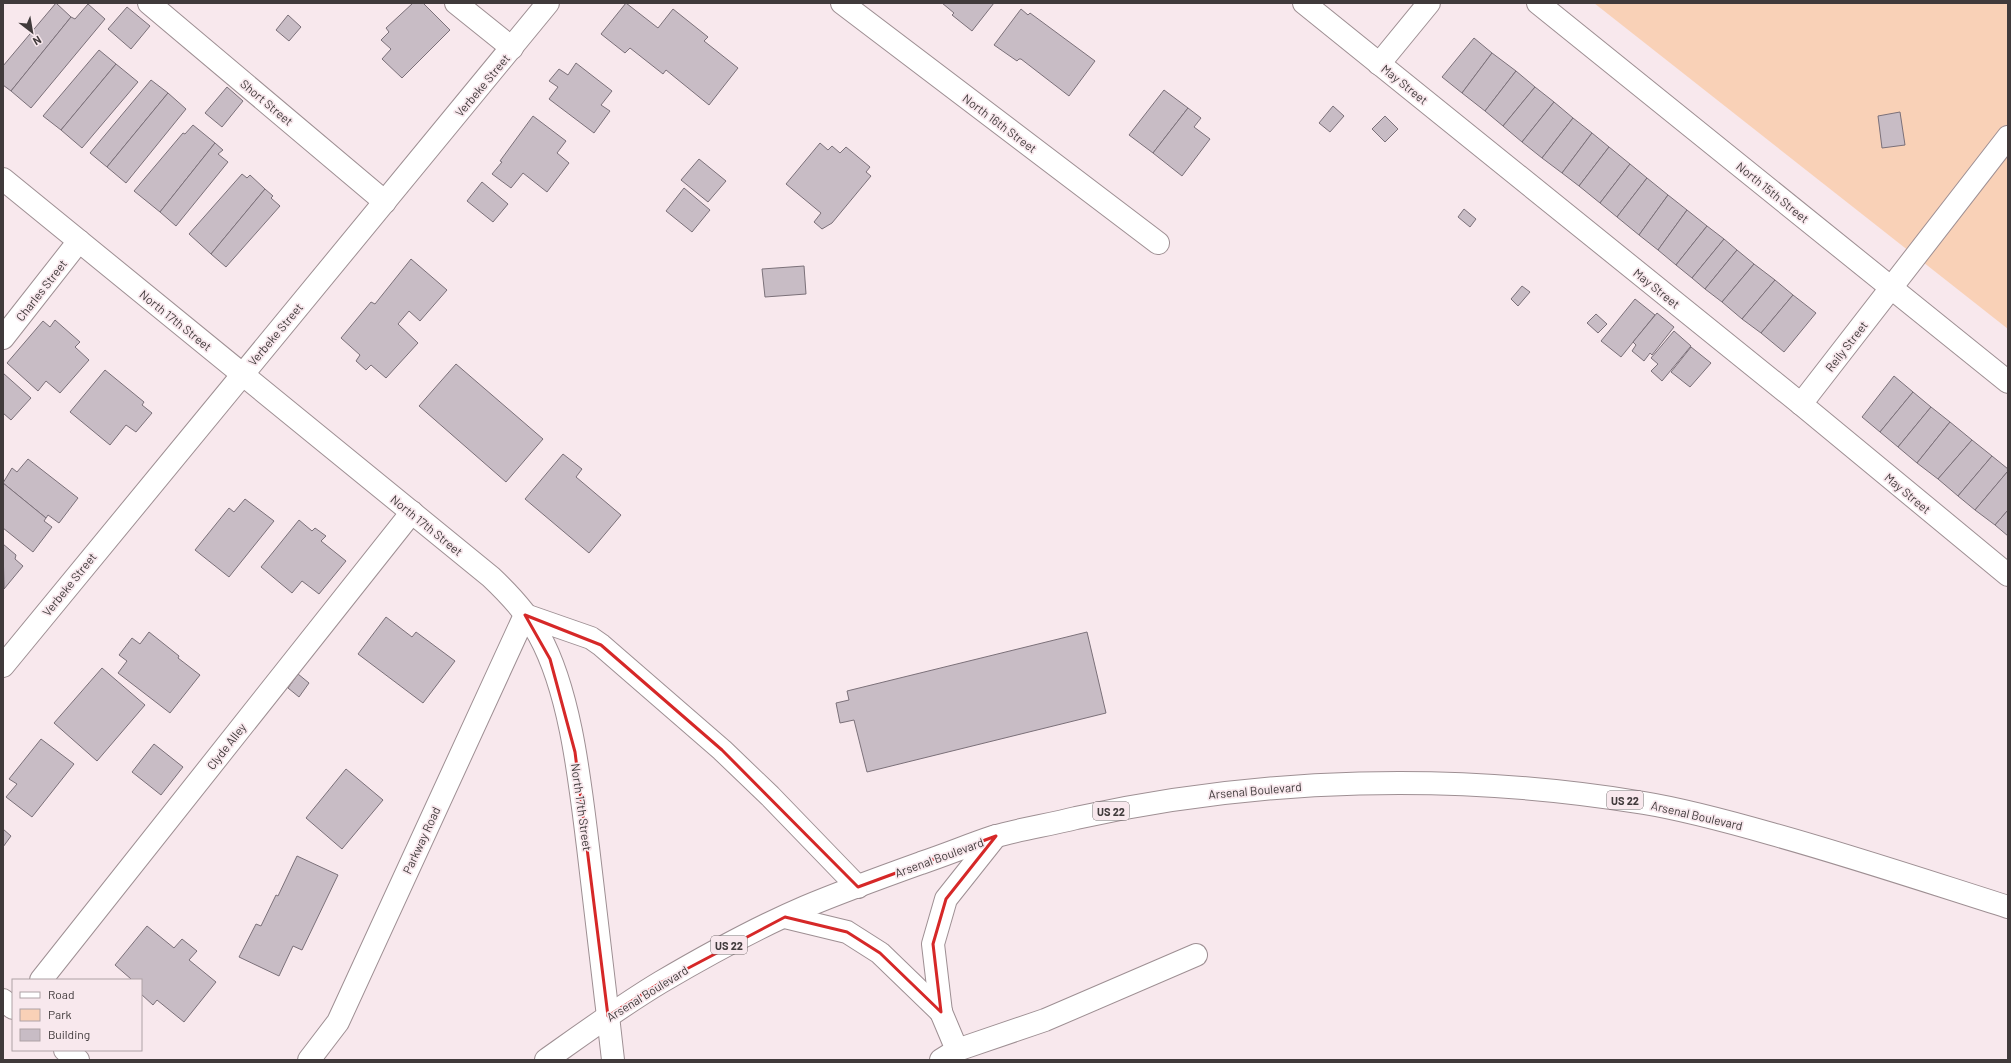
<svg xmlns="http://www.w3.org/2000/svg" width="2011" height="1063" font-family="Barlow,sans-serif">
<rect width="100%" height="100%" fill="#f8e8ed"/>
<path fill="#f9d1b7" d="M1594,3H2008V329Z"/>
<g fill="#c8bcc5" stroke="#7b7079">
<path d="M56,3L71,17L11,91L3,85V66Z"/>
<path d="M413,3H423L450,30L402,78L382,59L391,49L381,40L389,32L386,28Z"/>
<path d="M626,3L658,28L673,9L708,37L704,41L738,68L709,105L666,70L663,74L630,48L625,53L601,34Z"/>
<path d="M942,3H994L972,31L952,15L954,13Z"/>
<path d="M88,4L105,19L31,108L11,91L71,17L75,19Z"/>
<path d="M127,7L150,26L131,49L108,29Z"/>
<path d="M1021,9L1028,15L1030,13L1095,61L1069,96L1021,59H1019L1017,61L994,45Z"/>
<path d="M288,15L301,27L289,41L276,30Z"/>
<path d="M1474,38L1492,53L1462,93L1442,77Z"/>
<path d="M99,50L116,64L61,130L43,116Z"/>
<path d="M1492,53L1516,71L1485,111L1462,93Z"/>
<path d="M576,63L612,91L601,105L610,111L594,133L549,99L558,87L549,81L559,69L568,75Z"/>
<path d="M116,64L138,82L82,148L61,130Z"/>
<path d="M1516,71L1535,87L1503,126L1485,111Z"/>
<path d="M151,80L168,93L107,167L90,153Z"/>
<path d="M227,87L243,101L222,127L205,113Z"/>
<path d="M1535,87L1554,102L1522,142L1503,126Z"/>
<path d="M1164,90L1188,108L1153,153L1129,135Z"/>
<path d="M168,93L186,109L126,183L107,167Z"/>
<path d="M1554,102L1573,118L1542,158L1522,142Z"/>
<path d="M1333,106L1344,116L1330,132L1319,123Z"/>
<path d="M1188,108L1201,118L1194,127L1210,139L1182,176L1153,153Z"/>
<path d="M1900,112L1905,145L1882,148L1878,116Z"/>
<path d="M533,116L566,141L557,153L569,163L547,192L523,173L511,188L492,174L502,162L500,161Z"/>
<path d="M1385,116L1398,129L1385,142L1372,129Z"/>
<path d="M1573,118L1592,133L1562,173L1542,158Z"/>
<path d="M193,125L215,143L160,212L134,191L183,133L185,134Z"/>
<path d="M1592,133L1609,147L1579,186L1562,173Z"/>
<path d="M215,143L223,150L218,154L228,162L176,226L160,212Z"/>
<path d="M820,143L828,150L832,146L840,153L846,147L870,167L866,172L871,176L832,223L822,229L814,222L821,213L786,184Z"/>
<path d="M1609,147L1630,164L1600,203L1579,186Z"/>
<path d="M699,159L726,181L708,202L681,180Z"/>
<path d="M1630,164L1647,178L1617,217L1600,203Z"/>
<path d="M242,174L247,178L250,175L265,189L211,254L189,234Z"/>
<path d="M1647,178L1668,195L1639,235L1617,217Z"/>
<path d="M482,182L508,204L493,222L467,201Z"/>
<path d="M684,188L710,210L692,232L666,211Z"/>
<path d="M265,189L273,196L271,198L280,206L226,267L211,254Z"/>
<path d="M1668,195L1687,210L1658,250L1639,235Z"/>
<path d="M1464,209L1476,219L1470,227L1458,217Z"/>
<path d="M1687,210L1707,226L1676,265L1658,250Z"/>
<path d="M1707,226L1724,239L1692,278L1676,265Z"/>
<path d="M1724,239L1737,250L1705,289L1692,278Z"/>
<path d="M1737,250L1754,264L1722,302L1705,289Z"/>
<path d="M411,259L447,290L420,321L409,311L398,324L418,343L386,378L371,365L366,370L356,361L360,355L341,338L371,302L375,304Z"/>
<path d="M1754,264L1775,280L1742,319L1722,302Z"/>
<path d="M804,266L806,294L765,297L762,269Z"/>
<path d="M1775,280L1793,295L1761,333L1742,319Z"/>
<path d="M1522,286L1530,292L1518,306L1511,299Z"/>
<path d="M1793,295L1816,313L1784,352L1761,333Z"/>
<path d="M1635,299L1655,315L1621,357L1601,341Z"/>
<path d="M1657,313L1674,327L1652,355L1650,353L1644,361L1632,351L1636,345L1633,342Z"/>
<path d="M1596,314L1607,324L1598,333L1587,323Z"/>
<path d="M55,320L80,342L75,347L89,360L60,393L46,381L38,391L7,363L43,321L50,327Z"/>
<path d="M1674,331L1691,346L1662,381L1651,371L1658,364L1651,358Z"/>
<path d="M1691,347L1711,363L1690,387L1671,372Z"/>
<path d="M456,364L543,439L506,482L419,406Z"/>
<path d="M105,370L144,402L142,405L152,413L136,432L126,425L110,445L70,412Z"/>
<path d="M3,373L31,398L11,420L3,413Z"/>
<path d="M1894,376L1913,392L1880,432L1862,417Z"/>
<path d="M1913,392L1931,407L1898,447L1880,432Z"/>
<path d="M1931,407L1950,422L1917,463L1898,447Z"/>
<path d="M1950,422L1972,440L1938,479L1917,463Z"/>
<path d="M1972,440L1992,456L1958,496L1938,479Z"/>
<path d="M563,454L582,469L576,477L621,515L589,553L525,499Z"/>
<path d="M1992,456L2008,469V471L1975,510L1958,496Z"/>
<path d="M28,459L78,498L59,523L48,515L46,518L3,483L12,468L17,472Z"/>
<path d="M2008,471V510L1995,525L1975,510Z"/>
<path d="M3,483L46,518L44,521L52,527L33,552L3,528Z"/>
<path d="M245,499L274,521L229,577L195,550L229,508L234,512Z"/>
<path d="M2008,510V536L1995,525Z"/>
<path d="M299,520L312,531L315,528L326,536L321,541L346,561L319,594L302,581L292,593L261,567Z"/>
<path d="M3,544L16,555L15,559L23,566L4,589Z"/>
<path d="M386,617L412,637L416,632L455,661L423,703L358,654Z"/>
<path d="M149,632L179,656L178,658L200,675L170,713L118,673L127,661L119,655L132,638L140,644Z"/>
<path d="M1087,632L1106,713L867,772L854,720L840,723L836,703L849,700L847,691Z"/>
<path d="M102,668L145,705L97,761L54,723Z"/>
<path d="M298,674L309,683L299,697L288,688Z"/>
<path d="M41,739L74,764L32,817L6,797L17,784L9,779Z"/>
<path d="M154,744L183,767L161,795L132,772Z"/>
<path d="M346,769L383,800L342,849L306,818Z"/>
<path d="M3,829L11,836L3,847Z"/>
<path d="M297,856L338,875L302,950L293,946L279,976L239,957L256,924L261,926L276,895L278,896Z"/>
<path d="M147,926L174,948L182,939L197,951L189,960L216,982L184,1022L157,1000L153,1005L141,994V980H130L131,979L115,965Z"/>
</g>
<g fill="none" stroke-linecap="round" stroke-linejoin="round">
<g stroke="#9e8f93" stroke-width="24">
<g id="minor">
<path d="M149,3L385,202"/>
<path d="M456,3L512,48"/>
<path d="M842,3L1158,243"/>
<path d="M1304,3L1801,404L2008,575"/>
<path d="M1538,3L2008,382"/>
<path d="M1379,64L1429,3"/>
<path d="M3,338L79,241"/>
<path d="M1801,404L2008,137"/>
<path d="M3,666L548,3"/>
<path d="M41,980L412,512"/>
<path d="M3,1000L13,1008"/>
<path d="M941,1012L957,1050"/>
<path d="M608,1016L613,1060"/>
<path d="M65,1050L78,1060"/>
<path d="M309,1060L338,1022L525,615"/>
<path d="M941,1060L957,1050L1045,1020L1196,955"/>
</g>
</g>
<g stroke="#9e8f93" stroke-width="24">
<g id="major">
<path d="M3,179L491,577C509,594 527,613 539,635C571,693 580,783 588,847C595,904 601,960 608,1016"/>
<path d="M525,615L591,638L601,645L722,750L770,796L858,887"/>
<path d="M785,917L847,932L880,953L941,1012"/>
<path d="M941,1012L933,944L946,899L996,836"/>
<path d="M546,1060C584,1033 621,1006 661,982C707,955 756,928 805,907C843,891 882,877 921,863C945,855 969,845 993,837C1020,829 1049,825 1076,818C1262,777 1456,772 1644,803C1687,810 1730,822 1772,834C1851,856 1929,882 2008,907"/>
</g>
</g>
<use href="#minor" stroke="#fff" stroke-width="22"/>
<use href="#major" stroke="#fff" stroke-width="22"/>
</g>
<path fill="none" stroke="#d62828" stroke-width="3" stroke-linejoin="round" d="M525,615L601,645L722,750L858,887L996,836L946,899L933,944L941,1012L880,953L847,932L785,917L660,983L608,1016L575,752L550,659Z"/>
<g text-anchor="middle" dominant-baseline="central" stroke-width="3.5" stroke-linejoin="round" paint-order="stroke">
<g fill="#f8e8ed" stroke="#776e70" stroke-width="1">
<rect x="1607" y="791" width="36" height="18" rx="3"/>
<rect x="1093" y="802" width="36" height="18" rx="3"/>
<rect x="711" y="936" width="36" height="18" rx="3"/>
</g>
<g font-size="11" font-weight="bold" fill="#403a3b">
<text x="1625" y="800">US 22</text>
<text x="1111" y="811">US 22</text>
<text x="729" y="945">US 22</text>
</g>
<g font-size="12" fill="#403a3b" stroke="#f8e8ed">
<text transform="translate(1405 84) rotate(39)">May Street</text>
<text transform="translate(482 85) rotate(-50)">Verbeke Street</text>
<text transform="translate(267 102) rotate(40)">Short Street</text>
<text transform="translate(1000 123) rotate(37)">North 16th Street</text>
<text transform="translate(1773 192) rotate(39)">North 15th Street</text>
<text transform="translate(1657 288) rotate(39)">May Street</text>
<text transform="translate(41 290) rotate(-52)">Charles Street</text>
<text transform="translate(176 320) rotate(39)">North 17th Street</text>
<text transform="translate(275 334) rotate(-50)">Verbeke Street</text>
<text transform="translate(1846 346) rotate(-52)">Reily Street</text>
<text transform="translate(1908 493) rotate(40)">May Street</text>
<text transform="translate(427 525) rotate(39)">North 17th Street</text>
<text transform="translate(69 584) rotate(-51)">Verbeke Street</text>
<text transform="translate(226 746) rotate(-52)">Clyde Alley</text>
<text transform="translate(1255 790) rotate(-5)">Arsenal Boulevard</text>
<text transform="translate(582 807) rotate(82)">North 17th Street</text>
<text transform="translate(1697 815) rotate(13)">Arsenal Boulevard</text>
<text transform="translate(421 840) rotate(-65)">Parkway Road</text>
<text transform="translate(939 857) rotate(-20)">Arsenal Boulevard</text>
<text transform="translate(647 993) rotate(-32)">Arsenal Boulevard</text>
</g>
</g>
<rect width="2011" height="1063" fill="none" stroke="#403a3b" stroke-width="8"/>
<rect x="12" y="979" width="130" height="72" fill="#f8e8ed" stroke="#aea2a6"/>
<rect x="20" y="992" width="20" height="6" fill="#ffffff" stroke="#aea2a6"/>
<text x="48" y="999" font-size="12" fill="#403a3b">Road</text>
<rect x="20" y="1009" width="20" height="12" fill="#f9d1b7" stroke="#aea2a6"/>
<text x="48" y="1019" font-size="12" fill="#403a3b">Park</text>
<rect x="20" y="1029" width="20" height="12" fill="#c8bcc5" stroke="#aea2a6"/>
<text x="48" y="1039" font-size="12" fill="#403a3b">Building</text>
<g transform="translate(32 32) rotate(149)" stroke="#f8e8ed" stroke-width="3" paint-order="stroke">
<path d="M0-3L7 15L0 10L-7 15Z" fill="#403a3b"/>
<text y="-6" font-size="11" font-weight="bold" text-anchor="middle" fill="#403a3b">N</text>
</g>
</svg>
